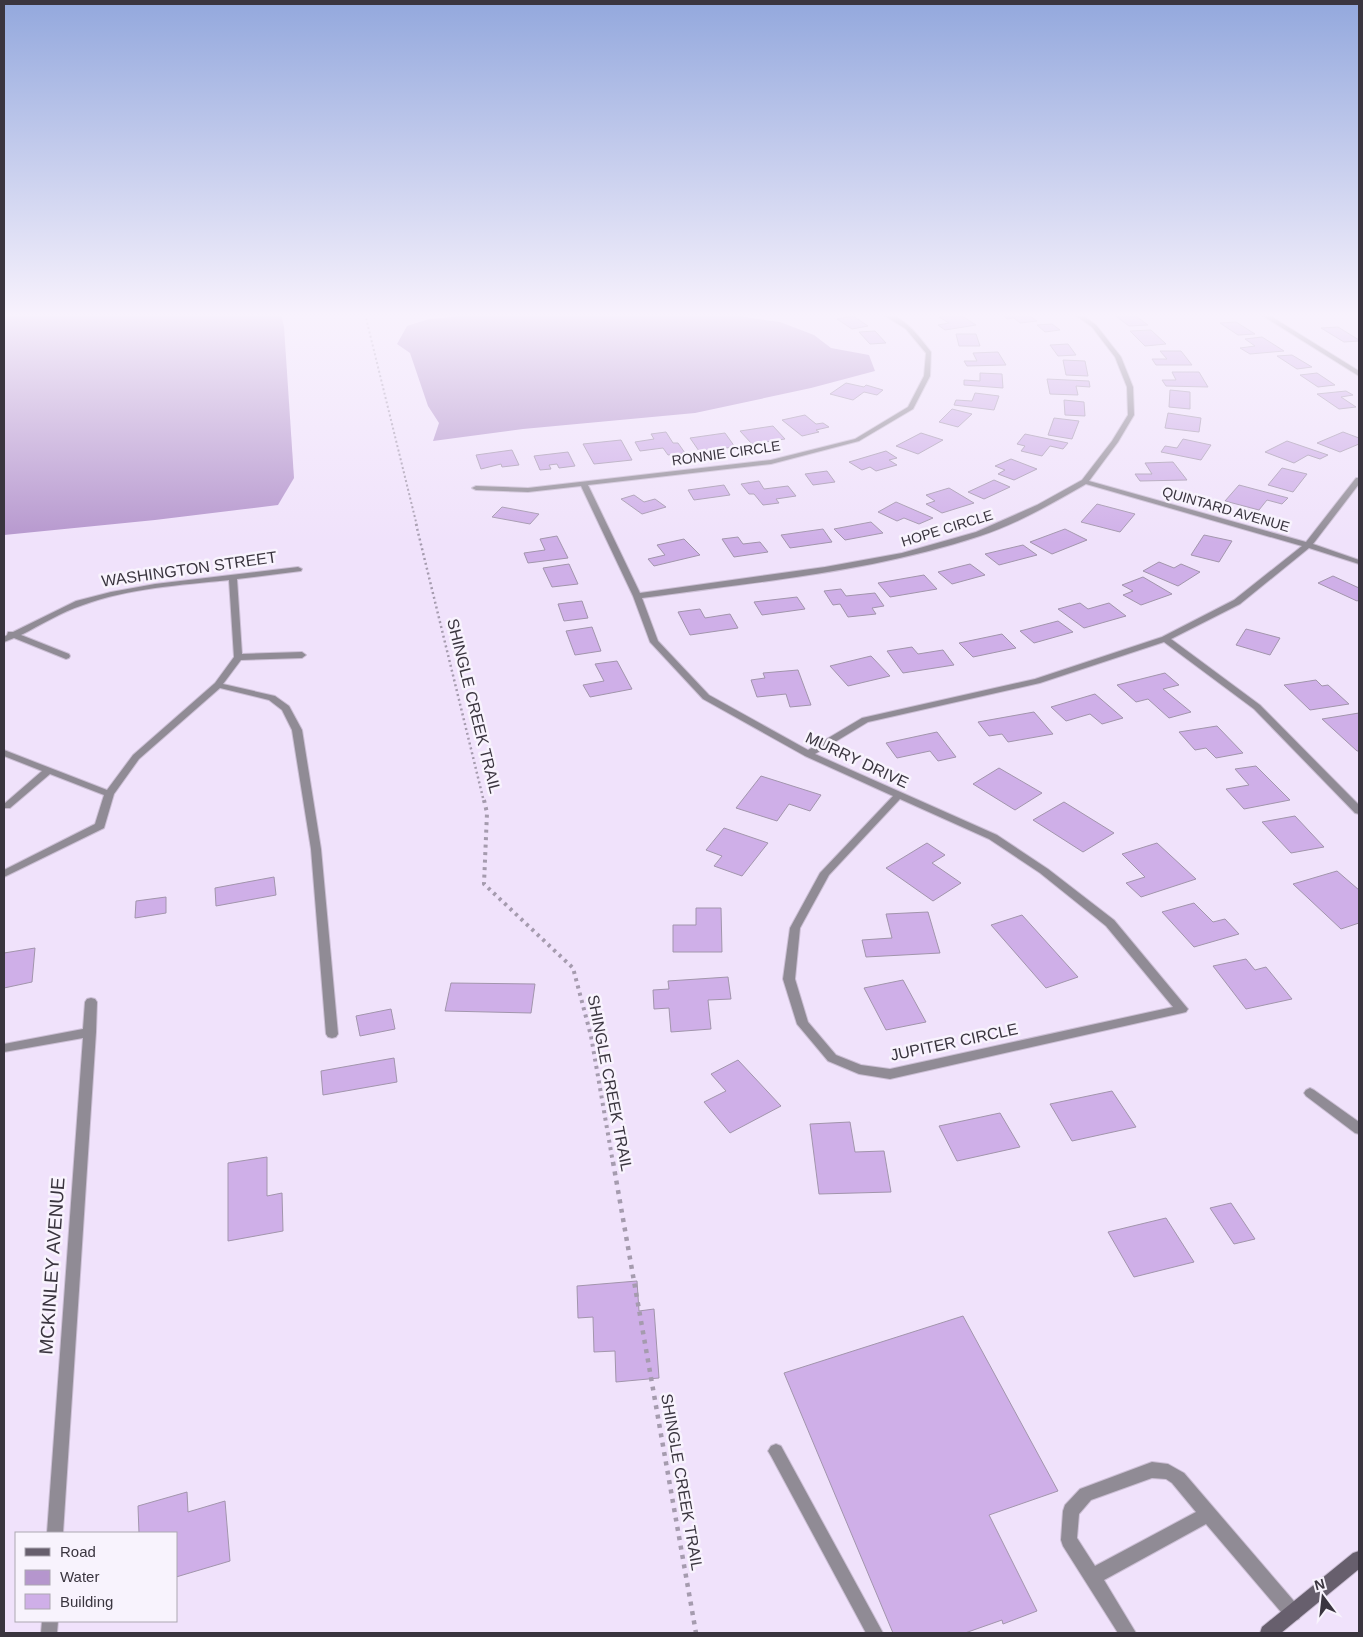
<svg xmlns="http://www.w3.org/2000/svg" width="1363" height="1637" font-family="Helvetica,sans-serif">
<rect width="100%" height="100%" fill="#f0e2fb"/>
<g fill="#b596cd">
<path d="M4,314H281L284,327L294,478L278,505L155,520L4,535Z"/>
<path d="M488,314L731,315L780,322L814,335L831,348L869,355L875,371L811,388L695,413L523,429L433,441L439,423L428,406L410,353L397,344L407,326L429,319Z"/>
</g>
<g fill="#cfafe8" stroke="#a295ac">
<path d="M959,314L976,325L945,330L938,325L949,323L939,317Z"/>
<path d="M1001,314H1028L1037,321L1020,323L1014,318L1007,319Z"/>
<path d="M1113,314H1133L1148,325L1129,326Z"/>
<path d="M853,316L868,326L852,329L837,319Z"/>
<path d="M1236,322L1255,334L1238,335L1220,323Z"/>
<path d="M1052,324L1060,330L1045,332L1037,325Z"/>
<path d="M1338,327L1359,340V341L1344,342L1321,328Z"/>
<path d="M1151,330L1166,344L1145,346L1130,331Z"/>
<path d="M875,331L886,343L870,344L859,332Z"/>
<path d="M956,334H976L980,346H959Z"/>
<path d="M1262,337L1284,351L1250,354L1240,348L1255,346L1245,339Z"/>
<path d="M1068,344L1076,355L1058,356L1050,345Z"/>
<path d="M1160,351H1181L1192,365H1156L1152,359H1167Z"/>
<path d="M998,352L1006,365L967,366L964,361H977L973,353Z"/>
<path d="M1292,355L1312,367L1297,369L1277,356Z"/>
<path d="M1063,360L1085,361L1088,376L1066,375Z"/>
<path d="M1172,372H1199L1208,387L1166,386L1162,380H1176Z"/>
<path d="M980,373L1002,374L1003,388L964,385V380L980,381Z"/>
<path d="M1317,373L1335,385L1318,387L1300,375Z"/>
<path d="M1047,379L1089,381L1090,387L1076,386L1078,395L1050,394Z"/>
<path d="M846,383L864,387L866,385L883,390L877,395L864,392L853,400L830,394Z"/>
<path d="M1170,390L1190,392V409L1169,407Z"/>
<path d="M1346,391L1353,395L1341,397L1356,407L1339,409L1317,394Z"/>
<path d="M975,393L999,396L994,410L954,405L956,400L972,401Z"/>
<path d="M1064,400L1084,402L1085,416L1065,415Z"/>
<path d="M952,409L972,414L958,427L939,422Z"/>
<path d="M1168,413L1201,418L1199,432L1165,428Z"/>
<path d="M805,415L816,424L823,423L829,427L816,430L819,432L802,436L782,420Z"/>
<path d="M1054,418L1079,421L1072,439L1048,435Z"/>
<path d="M773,426L785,439L752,444L740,431Z"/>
<path d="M666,432L673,443H678L685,453L668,455L663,448L640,451L635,442L654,439L651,434Z"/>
<path d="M1343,432L1359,438V444L1340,452L1317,443Z"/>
<path d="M725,433L735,447L699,451L690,438Z"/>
<path d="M921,433L943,440L918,454L896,446Z"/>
<path d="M1025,434L1068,443L1063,449L1050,446L1042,456L1021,451L1025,446L1017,444Z"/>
<path d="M1183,439L1211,445L1201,460L1161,452L1165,446L1177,448Z"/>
<path d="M621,440L632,460L594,464L583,444Z"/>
<path d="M1287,441L1328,455L1320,459L1308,455L1294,463L1265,452Z"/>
<path d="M512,450L519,465L502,467L501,464L481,469L476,455Z"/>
<path d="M886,451L897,458L889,460L897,465L876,471L870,467L862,470L849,462Z"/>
<path d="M568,452L575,466L559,468L557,464L549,465L551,469L540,470L534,456Z"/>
<path d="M1011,459L1037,469L1014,480L998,474L1005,470L995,466Z"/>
<path d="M1173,462L1187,480L1140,481L1135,474H1152L1145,463Z"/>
<path d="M1282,468L1307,474L1293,492L1268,485Z"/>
<path d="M827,471L835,482L813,485L805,474Z"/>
<path d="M994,480L1010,487L984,499L968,492Z"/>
<path d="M759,481L764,489L788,486L796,496L776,499L779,503L763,505L754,494H749L741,484Z"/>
<path d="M724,485L730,495L694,500L688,490Z"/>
<path d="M1239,485L1288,498L1282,504L1267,500L1259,510L1225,501Z"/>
<path d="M949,488L974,503L942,513L926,504L935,501L926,495Z"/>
<path d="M634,495L644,502L655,499L666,507L642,514L621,499Z"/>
<path d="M896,502L933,518L919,524L904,518L897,521L878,512Z"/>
<path d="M1097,504L1135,514L1120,532L1081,522Z"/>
<path d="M502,507L539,514L530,524L492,517Z"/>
<path d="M871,522L883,533L845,540L834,529Z"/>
<path d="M823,529L832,542L790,548L781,535Z"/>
<path d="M1065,529L1087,540L1052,554L1030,542Z"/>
<path d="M1204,535L1232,541L1219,562L1191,555Z"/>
<path d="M557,536L568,558L528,563L524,553L545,550L540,539Z"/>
<path d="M738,537L743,544L760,542L768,552L734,557L722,539Z"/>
<path d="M684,539L700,555L654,566L648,559L665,555L657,545Z"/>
<path d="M1023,545L1037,555L999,565L985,554Z"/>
<path d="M1159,562L1174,568L1181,564L1200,572L1178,586L1143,571Z"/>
<path d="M569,564L578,584L552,587L543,568Z"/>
<path d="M970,564L985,575L952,584L938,572Z"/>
<path d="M924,575L937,589L890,597L878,583Z"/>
<path d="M1333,576L1359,588V600L1357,601L1318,583Z"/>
<path d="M1143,577L1172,594L1141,605L1123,595L1133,591L1122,585Z"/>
<path d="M841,589L846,596L875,593L884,606L872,608L876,614L848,617L840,604L833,605L824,591Z"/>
<path d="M797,597L805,609L762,615L754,602Z"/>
<path d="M582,601L588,618L564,621L558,604Z"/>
<path d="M1080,603L1088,609L1109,603L1126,616L1084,628L1058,609Z"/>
<path d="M700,609L705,618L730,614L738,628L690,635L678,612Z"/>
<path d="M1058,621L1073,632L1034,643L1020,631Z"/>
<path d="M592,627L601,651L575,655L566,631Z"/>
<path d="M1246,629L1280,638L1270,655L1236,645Z"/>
<path d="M1002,634L1016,648L973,657L959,643Z"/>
<path d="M912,647L918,654L943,650L954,665L903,673L887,651Z"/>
<path d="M871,656L890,676L848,686L830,666Z"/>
<path d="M617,661L632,689L590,697L583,685L604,681L595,664Z"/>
<path d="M798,670L811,705L790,707L786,694L757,697L751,680L765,678L763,673Z"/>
<path d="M1165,673L1179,685L1163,689L1191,712L1169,718L1148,699L1136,702L1117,685Z"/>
<path d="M1316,680L1322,686L1328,685L1349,704L1310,710L1284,685Z"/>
<path d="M1095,694L1123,718L1102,724L1090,714L1066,721L1051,707Z"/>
<path d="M1034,712L1053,734L1008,742L1002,734L989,736L978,722Z"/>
<path d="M1359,713V751H1357L1322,719Z"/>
<path d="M1217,726L1243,753L1216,758L1206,748L1195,750L1179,732Z"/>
<path d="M937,732L956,757L938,761L930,751L897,758L886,743Z"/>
<path d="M1256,766L1290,800L1244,809L1226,789L1249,785L1235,769Z"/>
<path d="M999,768L1042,793L1015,810L973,784Z"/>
<path d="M761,776L821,795L810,811L789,804L777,821L736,808Z"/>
<path d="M1064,802L1114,833L1083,852L1033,820Z"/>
<path d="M1295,816L1324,847L1291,853L1262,822Z"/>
<path d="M724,828L768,843L742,876L714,866L722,856L706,850Z"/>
<path d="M927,843L945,855L932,863L961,883L933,901L886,868Z"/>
<path d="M1157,843L1196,879L1141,897L1126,883L1145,877L1122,854Z"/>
<path d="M1337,871L1359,890V923L1341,929L1293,884Z"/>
<path d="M274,877L276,895L216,906L215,888Z"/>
<path d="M166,897V913L135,918L136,901Z"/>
<path d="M1194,903L1213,922L1225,919L1239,934L1194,947L1162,912Z"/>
<path d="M696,908H721L722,952H673V925H696Z"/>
<path d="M928,912L940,953L866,957L862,940L892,938L886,914Z"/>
<path d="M1022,915L1078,977L1046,988L991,925Z"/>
<path d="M35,948L32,982L4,988V953Z"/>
<path d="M1246,959L1255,970L1266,967L1292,999L1246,1009L1213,966Z"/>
<path d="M728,977L731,999L708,1000L711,1029L671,1032L669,1008L654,1009L653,990L669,989L668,981Z"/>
<path d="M903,980L926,1022L886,1030L864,988Z"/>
<path d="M451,983L535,984L531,1013L445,1011Z"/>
<path d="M391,1009L395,1029L360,1036L356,1016Z"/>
<path d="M394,1058L397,1082L323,1095L321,1071Z"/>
<path d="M738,1060L781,1106L730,1133L704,1102L726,1091L711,1074Z"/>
<path d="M1112,1091L1136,1127L1072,1141L1050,1104Z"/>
<path d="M1000,1113L1020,1147L957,1161L939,1126Z"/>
<path d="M850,1122L855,1152L884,1151L891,1192L819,1194L810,1124Z"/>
<path d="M267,1157V1196L282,1193L283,1231L228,1241V1163Z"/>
<path d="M1231,1203L1255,1239L1234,1244L1210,1208Z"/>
<path d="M1166,1218L1194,1262L1134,1277L1108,1232Z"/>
<path d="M637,1281L639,1311L654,1309L659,1378L616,1382L615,1351L594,1352L593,1317L578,1318L577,1286Z"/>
<path d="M963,1316L1058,1491L989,1515L1037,1611L1003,1624L1002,1620L965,1633H893L784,1373Z"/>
<path d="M187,1492L188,1512L225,1501L230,1561L176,1577V1533H139L138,1506Z"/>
</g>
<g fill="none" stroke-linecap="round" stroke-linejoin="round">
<g stroke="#ccbfd5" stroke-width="2">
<g id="service">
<path d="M298,567L302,569L301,571L237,579L242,654L302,652L306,655L302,658L241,660L223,684L275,696L289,706L302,730L321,849L338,1034L336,1037L332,1038L328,1037L326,1034L311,849L292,730L282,710L269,700L220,688L139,759L114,794L104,828L4,877V870L95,824L104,795L50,774L10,808H4V804L42,771L4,756V750L107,790L133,755L215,683L234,657L229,580C181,585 129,588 83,605C61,612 41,625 21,635L69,654L70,656L69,658L66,659L14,638L4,642V637L7,635L8,632H13L76,601L111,592L155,584Z"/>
<path d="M1310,1088L1314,1090L1359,1122V1134L1355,1133L1306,1096L1304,1093L1306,1090Z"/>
<path d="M776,1444L781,1446L883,1633H866L771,1456L768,1451L771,1446Z"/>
<path d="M1152,1462L1168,1464L1184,1473L1299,1607L1301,1613L1299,1619L1293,1621L1287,1619L1206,1524L1104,1580L1136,1633H1118L1063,1546L1061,1540L1063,1511L1065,1505L1080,1489ZM1152,1478L1166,1479L1172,1483L1196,1512L1095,1566L1077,1538L1079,1514L1091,1500Z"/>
</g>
</g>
<g stroke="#ccbfd5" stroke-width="2">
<g id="minor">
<path d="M882,314C904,314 919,337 931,352L930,376L913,409L859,441L771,464L588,485L640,593L825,567L902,553L976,532L1037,505L1082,480L1112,441L1128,415L1127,387L1115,357L1092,327L1074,314H1081L1096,325L1121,357L1133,387L1134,415L1118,442L1089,481L1306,542L1356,478H1359V484L1313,544L1359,560V564L1309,548L1240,604L1171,639L1260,705L1359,805V814L1355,813L1254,709L1164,642L1040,683L868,722L815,754L997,835L1048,869L1114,920L1188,1009L1186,1012L1182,1013L890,1079L859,1074L828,1061L797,1024L783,979L790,928L820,873L893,796L805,756L703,699L650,642L633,596L581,486L528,492L476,490L472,488L476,486L528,488L771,460L855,439L908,407L924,376L926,353L906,329ZM1086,484L1302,546L1234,600L1162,637L1035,679L862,718L808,750L709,695L658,641L642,598C755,582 872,572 980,536C1017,524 1053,503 1086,484ZM900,799L989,839L1040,873L1106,926L1173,1007L890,1069L861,1065L836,1055L808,1022L795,979L800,928L829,875Z"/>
<path d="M1260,314H1267L1359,371V376Z"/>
<path d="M91,998L95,999L97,1002L96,1032L63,1533H47L83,1038L4,1052V1044L83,1029L85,1002L87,999Z"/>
<path d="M42,1621H58L57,1633H41Z"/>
</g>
</g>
<g stroke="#ccbfd5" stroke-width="2">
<path id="secondary" d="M1359,1551V1569L1281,1633H1260L1262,1627L1353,1553Z"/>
</g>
<path stroke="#a59bae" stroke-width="2" stroke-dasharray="2 2.5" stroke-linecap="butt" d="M365,314L417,526"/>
<path stroke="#a59bae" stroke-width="2.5" stroke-dasharray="2 3" stroke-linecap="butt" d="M416,524L484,802"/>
<path stroke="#a59bae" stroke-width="4" stroke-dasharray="3 4.5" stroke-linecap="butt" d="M484,800L487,813L484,884L573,968L591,1036L613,1163"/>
<path stroke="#a59bae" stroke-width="4.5" stroke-dasharray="4 5.5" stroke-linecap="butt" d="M613,1162L696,1633"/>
<use href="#service" fill="#908b95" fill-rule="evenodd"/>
<use href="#minor" fill="#908b95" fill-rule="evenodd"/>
<use href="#secondary" fill="#675f6d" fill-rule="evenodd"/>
</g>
<linearGradient id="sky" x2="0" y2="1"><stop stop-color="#93a8dd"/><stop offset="0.58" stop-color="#f8f2fd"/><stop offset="1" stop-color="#f8f2fd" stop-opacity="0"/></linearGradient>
<rect width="1363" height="543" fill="url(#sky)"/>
<g text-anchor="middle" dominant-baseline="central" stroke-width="5" stroke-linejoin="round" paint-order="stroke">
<g font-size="14" fill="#3a353f" stroke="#f8f3fd">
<text transform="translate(726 453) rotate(-8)">RONNIE CIRCLE</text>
<text transform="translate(1226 509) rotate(16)">QUINTARD AVENUE</text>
<text transform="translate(947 528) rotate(-17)">HOPE CIRCLE</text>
</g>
<g font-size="16" fill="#3a353f" stroke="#f8f3fd">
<text transform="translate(189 569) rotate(-8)">WASHINGTON STREET</text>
<text transform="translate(474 706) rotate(76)">SHINGLE CREEK TRAIL</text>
<text transform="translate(857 760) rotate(25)">MURRY DRIVE</text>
<text transform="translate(954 1042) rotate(-12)">JUPITER CIRCLE</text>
<text transform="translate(610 1083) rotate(79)">SHINGLE CREEK TRAIL</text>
<text transform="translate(682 1482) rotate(80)">SHINGLE CREEK TRAIL</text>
</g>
<g font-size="19" fill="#3a353f" stroke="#f8f3fd">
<text transform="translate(52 1266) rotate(-86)">MCKINLEY AVENUE</text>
</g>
</g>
<rect width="1363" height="1637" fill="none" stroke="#3a353f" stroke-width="10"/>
<rect x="15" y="1532" width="162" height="90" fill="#f8f3fd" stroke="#aca7b1"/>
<rect x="25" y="1548" width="25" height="8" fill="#675f6d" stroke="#aca7b1"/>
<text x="60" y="1557" font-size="15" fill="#3a353f">Road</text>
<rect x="25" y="1570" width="25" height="15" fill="#b596cd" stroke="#aca7b1"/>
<text x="60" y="1582" font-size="15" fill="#3a353f">Water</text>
<rect x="25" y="1594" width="25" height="15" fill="#cfafe8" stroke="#aca7b1"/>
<text x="60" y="1607" font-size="15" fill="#3a353f">Building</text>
<g transform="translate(1323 1597) rotate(345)" stroke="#f8f3fd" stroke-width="4" paint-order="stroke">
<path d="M0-4L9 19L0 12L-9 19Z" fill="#3a353f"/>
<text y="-8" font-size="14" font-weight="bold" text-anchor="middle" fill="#3a353f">N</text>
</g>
</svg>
